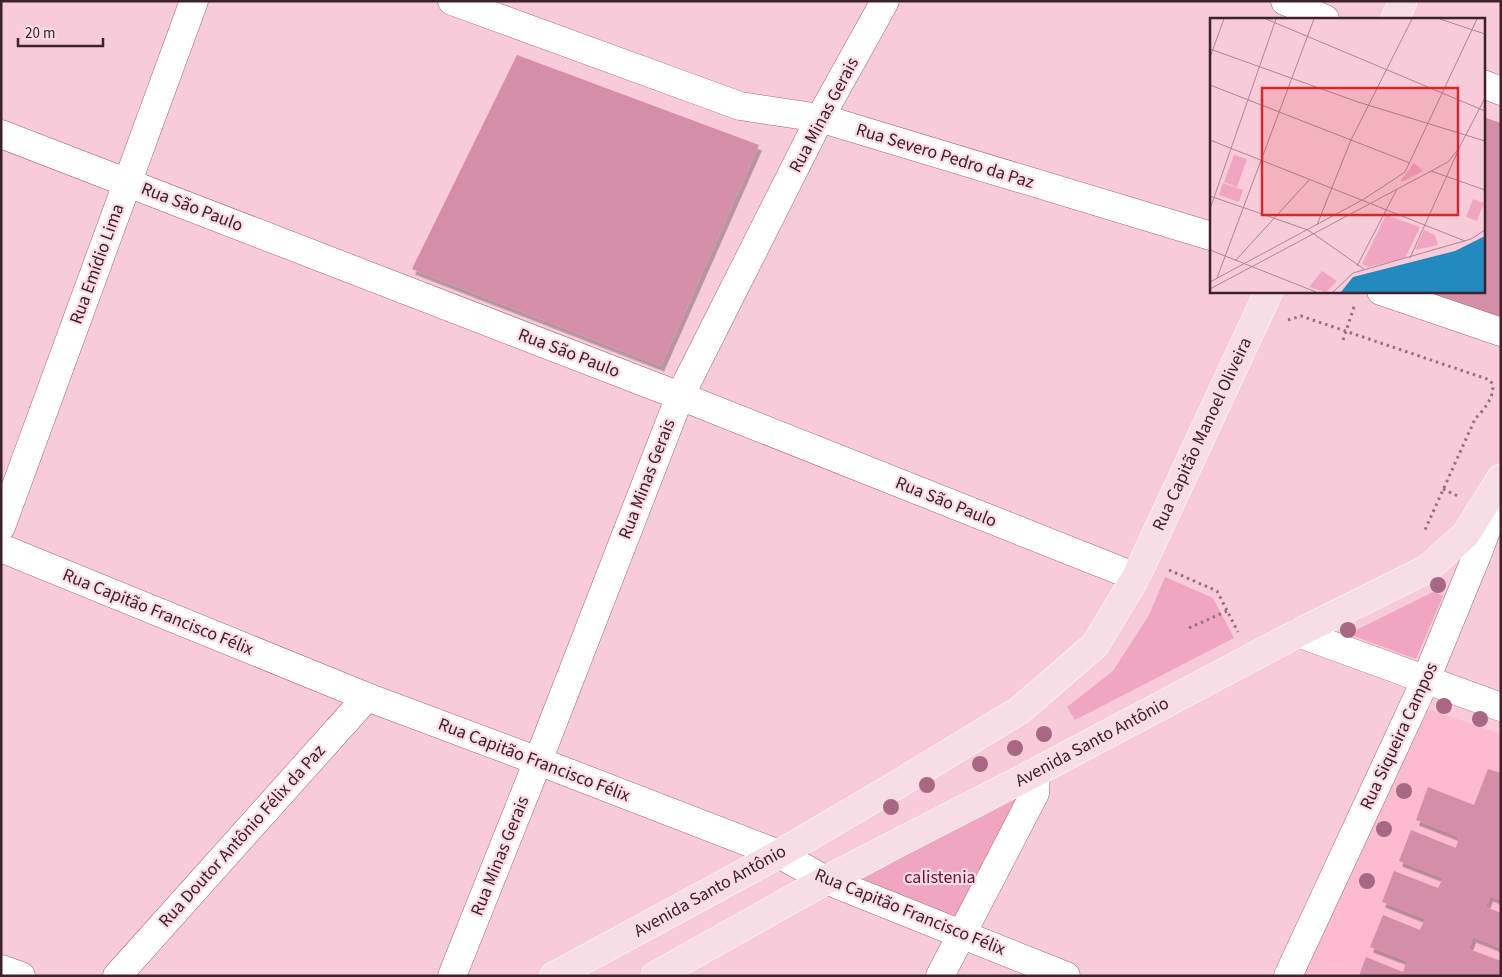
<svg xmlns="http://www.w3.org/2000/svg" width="1502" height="977" font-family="'Source Sans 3',sans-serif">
<defs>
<filter id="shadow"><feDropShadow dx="3" dy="5.5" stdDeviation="0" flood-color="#0004"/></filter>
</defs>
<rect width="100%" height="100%" fill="#f7cbd9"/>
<path fill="#fcbbd1" d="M1425,708L1501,734V976H1303Z"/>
<g fill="#f0a6c0">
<path d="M1165,577L1213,598L1234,638L1075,720L1067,707L1113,671L1149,615Z"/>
<path d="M1433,592L1443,596L1416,659L1348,634Z"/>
<path d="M1029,788L958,921L855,883Z"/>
</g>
<g fill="#d48ea7" filter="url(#shadow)">
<path d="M517,55L759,145L661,366L412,269Z"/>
<path d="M1483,117L1501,123V318L1425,292L1483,291Z"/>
<path d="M1488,769L1501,773V900L1490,896L1486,907L1501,913V948L1473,937L1469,949L1501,961V976H1359L1366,957L1403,972L1407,961L1370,947L1383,915L1420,930L1425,919L1382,902L1394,871L1438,888L1443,878L1399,861L1411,830L1456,848L1459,837L1416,820L1428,787L1474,805Z"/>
</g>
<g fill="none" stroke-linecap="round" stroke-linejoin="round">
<g stroke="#a6647c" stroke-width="29">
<g id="street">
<path d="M452,1L740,106L820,118L1211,236"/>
<path d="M1285,1L1325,19"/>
<path d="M1483,84L1501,91"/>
<path d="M1,134L680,396L1136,577"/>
<path d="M1381,291L1501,332"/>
<path d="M1,527L194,1"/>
<path d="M1,548L367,697L538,761L779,854L826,880L1066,976"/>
<path d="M1298,633L1501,707"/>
<path d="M1,969L21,976"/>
<path d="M117,976L367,697"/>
<path d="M452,976L538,761L680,396L820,118L885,1"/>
<path d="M940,976L1035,793L1036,772"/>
<path d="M1288,976L1426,679L1477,555L1501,491"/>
</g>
</g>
<g stroke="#fff" stroke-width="29">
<g id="primary">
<path d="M1395,19L1403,1"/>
<path d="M554,976L779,854L890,789L1020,710L1095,645L1136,577L1269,291"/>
<path d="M655,976L826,880L1036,772L1298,633L1427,569L1466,534L1501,478"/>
</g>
</g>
<g stroke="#95727d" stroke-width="3" stroke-dasharray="2.5 4" stroke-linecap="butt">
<path d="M1288,320L1301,316L1490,380C1499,392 1484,410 1475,419L1424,532"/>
<path d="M1343,340L1355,304"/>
<path d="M1443,489L1458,496"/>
<path d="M1169,570L1217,591L1238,632"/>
<path d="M1189,628L1227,611"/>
</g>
<use href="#street" stroke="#fff" stroke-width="28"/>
<use href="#primary" stroke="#f7dde6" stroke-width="28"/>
</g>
<g fill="#a86783">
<circle cx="1438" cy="585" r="8"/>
<circle cx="1348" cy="630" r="8"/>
<circle cx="1444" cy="706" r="8"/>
<circle cx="1480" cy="719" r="8"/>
<circle cx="1044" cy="734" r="8"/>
<circle cx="1015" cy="748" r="8"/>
<circle cx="980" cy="764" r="8"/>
<circle cx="927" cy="785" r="8"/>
<circle cx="1404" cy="791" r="8"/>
<circle cx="891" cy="807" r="8"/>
<circle cx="1384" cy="829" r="8"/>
<circle cx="1367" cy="881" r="8"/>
</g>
<g text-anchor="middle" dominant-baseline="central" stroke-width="4.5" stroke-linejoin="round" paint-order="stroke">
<g font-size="18" fill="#3d212b" stroke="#fbdce6">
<text transform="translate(824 115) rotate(-62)">Rua Minas Gerais</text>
<text transform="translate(945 156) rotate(17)">Rua Severo Pedro da Paz</text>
<text transform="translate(192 207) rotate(21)">Rua São Paulo</text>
<text transform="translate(97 264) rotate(-70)">Rua Emídio Lima</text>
<text transform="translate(569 353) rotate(21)">Rua São Paulo</text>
<text transform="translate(1202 434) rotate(-65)">Rua Capitão Manoel Oliveira</text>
<text transform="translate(647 479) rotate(-69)">Rua Minas Gerais</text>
<text transform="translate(946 502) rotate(22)">Rua São Paulo</text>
<text transform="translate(158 612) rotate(22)">Rua Capitão Francisco Félix</text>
<text transform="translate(1399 736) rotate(-65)">Rua Siqueira Campos</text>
<text transform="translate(1092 742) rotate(-28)">Avenida Santo Antônio</text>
<text transform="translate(534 760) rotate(21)">Rua Capitão Francisco Félix</text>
<text transform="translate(242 836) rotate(-48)">Rua Doutor Antônio Félix da Paz</text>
<text transform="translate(500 856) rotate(-68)">Rua Minas Gerais</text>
<text transform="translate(710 891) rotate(-29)">Avenida Santo Antônio</text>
<text transform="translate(910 912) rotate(22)">Rua Capitão Francisco Félix</text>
</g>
<g font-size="18" fill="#68163d" stroke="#fbdce6">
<text x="940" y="877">calistenia</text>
</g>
</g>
<g transform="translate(1210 18)">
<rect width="275" height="275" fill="#f7cbd9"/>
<path d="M24,137L37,141L27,169L14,164ZM204,145L213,153L192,164L191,162ZM13,165L33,172L29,184L9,177ZM263,181L274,185L267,203L256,199ZM176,197L210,209L195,240L158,249L152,246ZM214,212L225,217L228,227L205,232ZM112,253L127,263L116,274L99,269Z" fill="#f0a6c0"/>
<path d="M275,218V274H131L143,259L245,233Z" fill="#238abf"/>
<path fill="none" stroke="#ad8793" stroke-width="1" d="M56,1L275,93M230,1L275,16M0,31L148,84L275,123M0,39L14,1M0,67L200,145M0,122L255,223M221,153L275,172M0,178L98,212L154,251M0,191L66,1M107,207L141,122L202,1M0,232L106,274M200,240L248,133M26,242L100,161M147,248L187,171M7,260L104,1M0,264L154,181L195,154L267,1M0,271L238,144L249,130L275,80M123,274L143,255L261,221L275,212"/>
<path fill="#d62828" fill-opacity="0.15" stroke="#d62828" stroke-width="2.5" d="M52,70H248V197H52Z"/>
<rect width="275" height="275" fill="none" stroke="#3d212b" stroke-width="2.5"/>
</g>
<rect width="1502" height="977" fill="none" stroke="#3d212b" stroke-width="5"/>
<path d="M18 38v8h85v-8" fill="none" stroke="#3d212b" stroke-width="2.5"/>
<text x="25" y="38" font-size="15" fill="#3d212b" stroke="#fbdce6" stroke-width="4" paint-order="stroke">20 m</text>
</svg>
